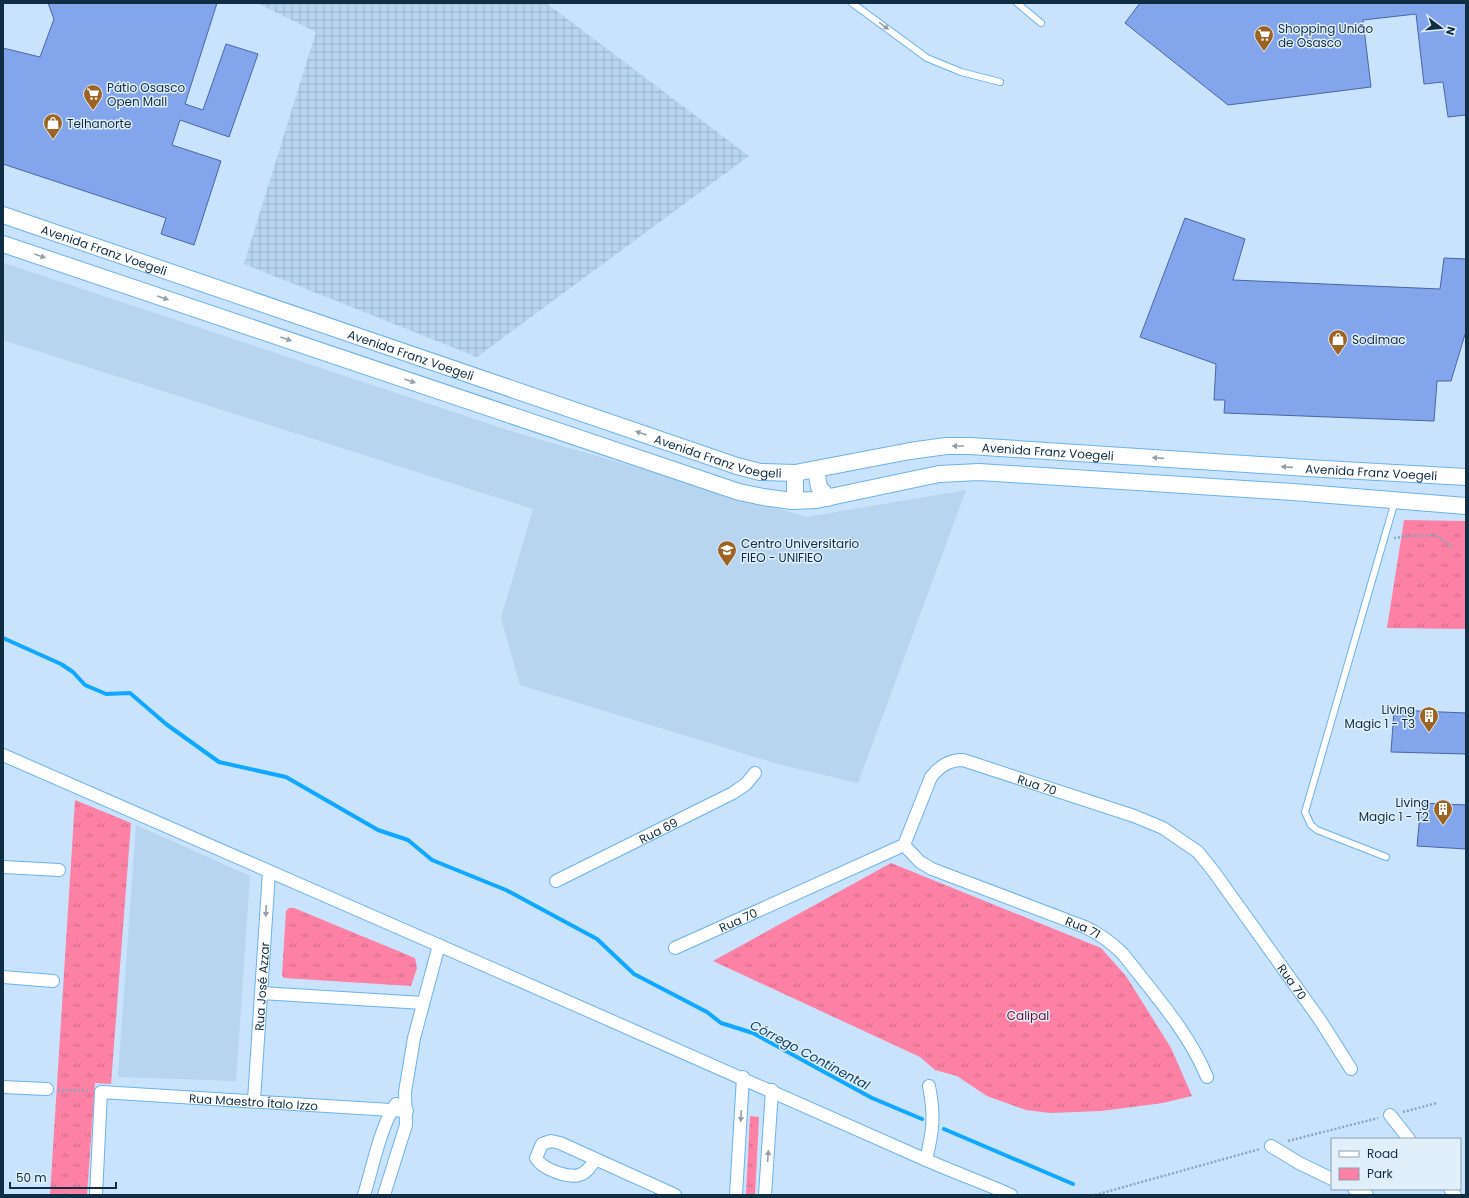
<svg xmlns="http://www.w3.org/2000/svg" width="1469" height="1198" font-family="Poppins,sans-serif">
<defs>
<pattern id="industrial-grid" width="8" height="8" patternUnits="userSpaceOnUse"><rect width="8" height="8" fill="#b7d5ee"/><path d="M0 4h8M4 0v8" fill="none" stroke="#9cb7cd"/></pattern>
<pattern id="park-tufts" width="24" height="20" patternUnits="userSpaceOnUse"><rect width="24" height="20" fill="#fd81a4"/><path d="M3 7l-1-3M5 7V3M7 7l1-3M15 17l-1-3M17 17v-4M19 17l1-3" fill="none" stroke="#cb6a87"/></pattern>
</defs>
<rect width="100%" height="100%" fill="#c8e3fb"/>
<g fill="#b7d5ee">
<path d="M4,263L514,432L807,517L966,490L858,783L778,764L520,685L501,618L533,509L3,340Z"/>
<path d="M136,825L250,876L236,1081L118,1077Z"/>
</g>
<path fill="url(#industrial-grid)" d="M257,3H546L749,156L477,357L244,264L316,32Z"/>
<g fill="url(#park-tufts)">
<path d="M1404,520L1466,521V629L1387,628Z"/>
<path d="M75,800L131,823L111,1084L95,1083L87,1195H50Z"/>
<path d="M891,863L1101,948L1126,976L1171,1048L1192,1096L1163,1103L1101,1111L1050,1113L1026,1110L987,1096L957,1076L935,1070L920,1057L713,961Z"/>
<path d="M289,908H294L415,958L417,968L411,986L284,978L282,975L286,911Z"/>
<path d="M750,1116L759,1117L755,1195H746Z"/>
</g>
<g fill="none" stroke-linecap="round" stroke-linejoin="round">
<g stroke="#0fa7ff" stroke-width="4">
<path d="M3,638L61,664L73,672L85,685L106,694L130,693L166,724L219,762L286,777L378,830L408,840L432,860L506,890L597,939L634,974L707,1012L721,1023L753,1033L872,1098L922,1119"/>
<path d="M944,1129L1073,1184"/>
</g>
</g>
<g fill="#83a5eb" stroke="#4866a7">
<path d="M48,3H217L185,104L203,110L226,44L258,54L229,137L180,120L172,145L221,161L194,245L161,234L166,218L3,164V48L40,57L54,19Z"/>
<path d="M1140,3H1466V115L1448,117L1443,82L1424,84L1416,14L1363,20L1371,87L1228,105L1125,23Z"/>
<path d="M1185,218L1245,239L1233,280L1440,289L1444,258L1466,259V331L1451,381H1437L1434,421L1224,413L1225,400H1214L1216,364L1140,337Z"/>
<path d="M1394,710L1466,713V754L1391,752Z"/>
<path d="M1421,803L1466,805V849L1417,846Z"/>
</g>
<g fill="none" stroke-linecap="round" stroke-linejoin="round">
<g stroke="#6ab2ea" stroke-width="8">
<g id="lane">
<path d="M852,3L927,58L961,72L1000,82"/>
<path d="M1017,3L1041,23"/>
<path d="M1386,857L1317,830L1311,825L1305,812L1395,501"/>
</g>
</g>
<g stroke="#6ab2ea" stroke-width="14">
<g id="street">
<path d="M3,755C310,890 618,1022 924,1159C953,1172 982,1182 1011,1195"/>
<path id="s1" d="M904,845L920,862L932,869L1085,927C1100,934 1111,942 1123,954C1153,993 1188,1031 1207,1077"/>
<path d="M3,867L59,870"/>
<path id="s2" d="M556,881L733,793L746,784L755,773"/>
<path id="s3" d="M675,948L904,845L931,777C940,766 949,760 963,760L1134,816L1163,828L1198,852L1214,872L1320,1020L1351,1069"/>
<path d="M3,977L53,981"/>
<path d="M261,993L423,1003"/>
<path d="M3,1087L47,1089"/>
<path id="s4" d="M254,1100L269,872"/>
<path d="M1390,1115L1409,1139"/>
<path d="M1271,1146L1299,1163L1332,1179"/>
<path d="M595,1160C591,1166 587,1173 579,1175C567,1178 542,1169 536,1158L542,1144L551,1141L560,1143L675,1195"/>
<path d="M926,1160C933,1131 935,1116 929,1086"/>
<path d="M1354,1189L1367,1195"/>
<path d="M1450,1189L1455,1195"/>
<path id="s5" d="M96,1195L101,1092L407,1111"/>
<path d="M364,1195C372,1170 381,1124 396,1104"/>
<path d="M384,1195L406,1125L405,1092L414,1038L439,945"/>
<path d="M736,1195L743,1077"/>
<path d="M765,1195L772,1090"/>
</g>
</g>
<g stroke="#6ab2ea" stroke-width="18">
<g id="secondary">
<path id="s6" d="M3,215L737,466L760,472L795,473L910,451L946,446H970L1307,468L1466,477"/>
<path d="M3,244L739,492L763,497L792,501L816,500L939,474L979,472L1293,492L1466,506"/>
<path d="M816,470L819,487L828,498"/>
<path d="M795,501V473"/>
</g>
</g>
<g stroke="#8aa6bd" stroke-width="2.5" stroke-dasharray="2 2" stroke-linecap="butt">
<path d="M1394,538L1409,536L1436,535L1453,548"/>
<path d="M58,1090L89,1091"/>
<path d="M1403,1112L1437,1103"/>
<path d="M1288,1141L1378,1118"/>
<path d="M1095,1195L1260,1149"/>
</g>
<use href="#lane" stroke="#fff" stroke-width="6"/>
<use href="#street" stroke="#fff" stroke-width="12"/>
<use href="#secondary" stroke="#fff" stroke-width="16"/>
</g>
<defs><path id="oneway-solid" d="M-6-.8H1V-3.2L6.5 0L1 3.2V.8H-6Z"/></defs>
<g fill="#93a0aa">
<use href="#oneway-solid" transform="translate(884 26) rotate(36)"/>
<use href="#oneway-solid" transform="translate(40 256) rotate(19)"/>
<use href="#oneway-solid" transform="translate(163 298) rotate(19)"/>
<use href="#oneway-solid" transform="translate(286 339) rotate(19)"/>
<use href="#oneway-solid" transform="translate(410 381) rotate(19)"/>
<use href="#oneway-solid" transform="translate(641 433) rotate(-161)"/>
<use href="#oneway-solid" transform="translate(958 446) rotate(180)"/>
<use href="#oneway-solid" transform="translate(1158 458) rotate(-176)"/>
<use href="#oneway-solid" transform="translate(1287 467) rotate(-176)"/>
<use href="#oneway-solid" transform="translate(266 911) rotate(93)"/>
<use href="#oneway-solid" transform="translate(741 1116) rotate(93)"/>
<use href="#oneway-solid" transform="translate(768 1156) rotate(-86)"/>
</g>
<defs>
<g id="supermarket-pin" transform="scale(1)"><path d="M0 17L-7.5 6A9.5 9.5 0 1 1 7.5 6Z" fill="#9d6323" stroke="#e1effa"/><path d="M-6-5.5h2.5l.6 2H6L4.5 2H-2.5L-4.4-4H-6ZM-1.5 3.2a1.3 1.3 0 1 0 .1 0ZM3 3.2a1.3 1.3 0 1 0 .1 0Z" fill="#fff"/></g>
<g id="shop-pin" transform="scale(1)"><path d="M0 17L-7.5 6A9.5 9.5 0 1 1 7.5 6Z" fill="#9d6323" stroke="#e1effa"/><path d="M-5-2.5h2.3a2.7 3.5 0 0 1 5.4 0H5L5.5 6h-11ZM-1.5-2.5h3a1.5 2.3 0 0 0-3 0Z" fill="#fff"/></g>
<g id="university-pin" transform="scale(1)"><path d="M0 17L-7.5 6A9.5 9.5 0 1 1 7.5 6Z" fill="#9d6323" stroke="#e1effa"/><path d="M0-5L7-2L0 1L-7-2ZM-4 1L0 2.5L4 1V4Q0 6-4 4Z" fill="#fff"/></g>
<g id="building-pin" transform="scale(1)"><path d="M0 17L-7.5 6A9.5 9.5 0 1 1 7.5 6Z" fill="#9d6323" stroke="#e1effa"/><path d="M-4-6H4V6H1V3H-1V6H-4ZM-2.5-4.3h1.7v1.8h-1.7ZM.8-4.3h1.7v1.8H.8ZM-2.5-1h1.7V.8h-1.7ZM.8-1h1.7V.8H.8Z" fill="#fff"/></g>
</defs>
<g fill-rule="evenodd">
<use href="#supermarket-pin" x="1264" y="35"/>
<use href="#supermarket-pin" x="93" y="94"/>
<use href="#shop-pin" x="53" y="123"/>
<use href="#shop-pin" x="1338" y="339"/>
<use href="#university-pin" x="727" y="550"/>
<use href="#building-pin" x="1429" y="716"/>
<use href="#building-pin" x="1443" y="809"/>
</g>
<g text-anchor="middle" dominant-baseline="central" stroke-width="3" stroke-linejoin="round" paint-order="stroke">
<g font-size="12" fill="#0f2d43" stroke="#e1effa" text-anchor="start">
<text x="1278" y="28">Shopping União<tspan x="1278" dy="14">de Osasco</tspan></text>
<text x="107" y="87">Pátio Osasco<tspan x="107" dy="14">Open Mall</tspan></text>
<text x="67" y="123">Telhanorte</text>
<text x="1352" y="339">Sodimac</text>
<text x="741" y="543">Centro Universitario<tspan x="741" dy="14">FIEO - UNIFIEO</tspan></text>
<text x="1415" y="709" text-anchor="end">Living<tspan x="1415" dy="14">Magic 1 - T3</tspan></text>
<text x="1429" y="802" text-anchor="end">Living<tspan x="1429" dy="14">Magic 1 - T2</tspan></text>
</g>
<g font-size="12" fill="#0f2d43" stroke="#e1effa">
<text stroke="none"><textPath href="#s6" startOffset="107">Avenida Franz Voegeli</textPath></text>
<text stroke="none"><textPath href="#s6" startOffset="431">Avenida Franz Voegeli</textPath></text>
<text stroke="none"><textPath href="#s6" startOffset="1090">Avenida Franz Voegeli</textPath></text>
<text stroke="none"><textPath href="#s6" startOffset="755">Avenida Franz Voegeli</textPath></text>
<text stroke="none"><textPath href="#s6" startOffset="1414">Avenida Franz Voegeli</textPath></text>
<text stroke="none"><textPath href="#s3" startOffset="440">Rua 70</textPath></text>
<text stroke="none"><textPath href="#s2" startOffset="114">Rua 69</textPath></text>
<text stroke="none"><textPath href="#s3" startOffset="69">Rua 70</textPath></text>
<text stroke="none"><textPath href="#s1" startOffset="199">Rua 71</textPath></text>
<text stroke="none"><textPath href="#s3" startOffset="776">Rua 70</textPath></text>
<text stroke="none"><textPath href="#s4" startOffset="114">Rua José Azzar</textPath></text>
<text stroke="none"><textPath href="#s5" startOffset="256">Rua Maestro Ítalo Izzo</textPath></text>
</g>
<g font-size="12" fill="#651031" stroke="#e1effa">
<text x="1028" y="1015">Calipal</text>
</g>
<g font-size="13" font-style="italic" fill="#114367" stroke="#e1effa">
<text transform="translate(810 1055) rotate(28)">Córrego Continental</text>
</g>
</g>
<rect width="1469" height="1198" fill="none" stroke="#0f2d43" stroke-width="8"/>
<rect x="1331" y="1138" width="130" height="52" fill="#e1effa" stroke="#8da1b1"/>
<rect x="1339" y="1151" width="20" height="6" fill="#ffffff" stroke="#8da1b1"/>
<text x="1367" y="1158" font-size="12" fill="#0f2d43">Road</text>
<rect x="1339" y="1168" width="20" height="12" fill="url(#park-tufts)" stroke="#8da1b1"/>
<text x="1367" y="1178" font-size="12" fill="#0f2d43">Park</text>
<g transform="translate(1441 28) rotate(106)" stroke="#e1effa" stroke-width="3" paint-order="stroke">
<path d="M0-3L7 15L0 10L-7 15Z" fill="#0f2d43"/>
<text y="-6" font-size="11" font-weight="bold" text-anchor="middle" fill="#0f2d43">N</text>
</g>
<path d="M10 1182v6h106v-6" fill="none" stroke="#0f2d43" stroke-width="2"/>
<text x="16" y="1182" font-size="12" fill="#0f2d43" stroke="#e1effa" stroke-width="3" paint-order="stroke">50 m</text>
</svg>
